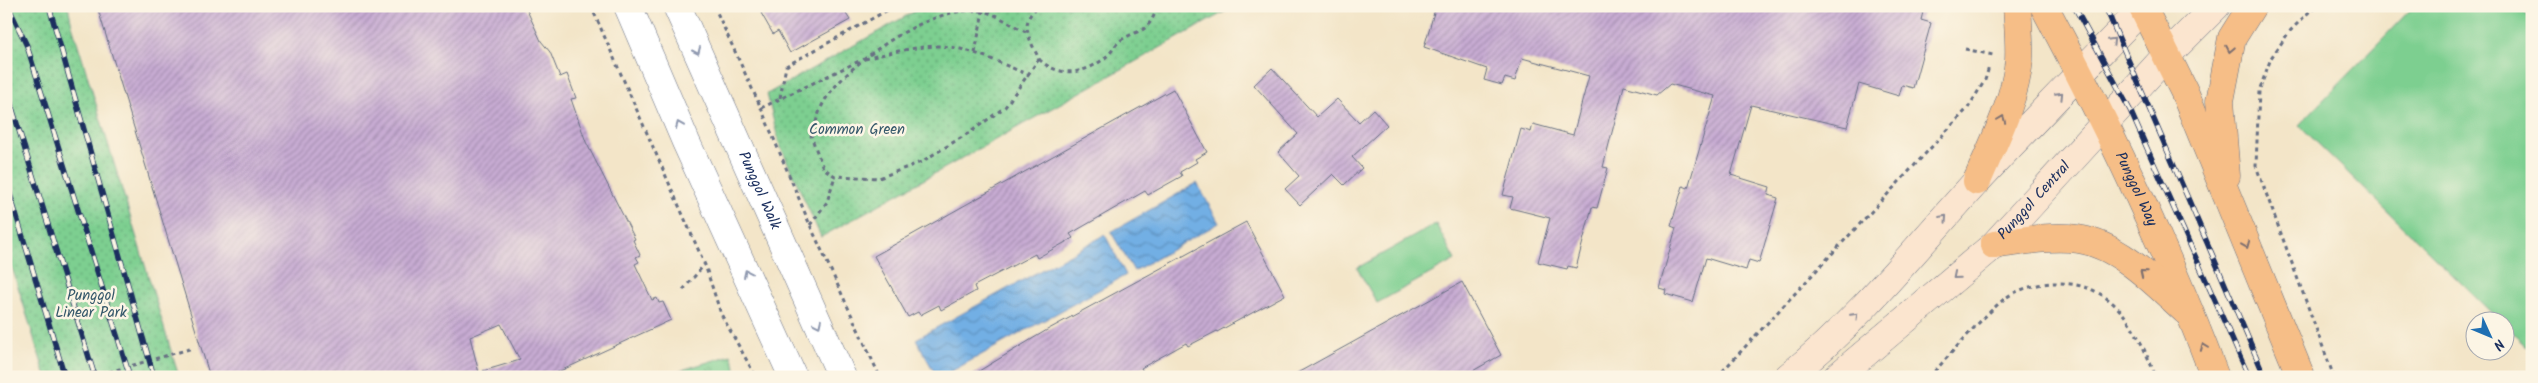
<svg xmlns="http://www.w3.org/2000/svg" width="2538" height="383" font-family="Kalam,sans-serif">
<defs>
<pattern id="grass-tufts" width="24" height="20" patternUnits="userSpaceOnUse" patternTransform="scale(1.25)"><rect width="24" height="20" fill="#7dcf90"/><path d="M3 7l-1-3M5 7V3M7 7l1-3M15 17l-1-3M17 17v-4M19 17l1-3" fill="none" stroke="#66a879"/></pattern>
<pattern id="park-dots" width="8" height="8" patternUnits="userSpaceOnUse" patternTransform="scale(1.25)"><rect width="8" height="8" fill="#7dcf90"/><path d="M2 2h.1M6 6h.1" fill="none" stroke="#66a879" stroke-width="1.8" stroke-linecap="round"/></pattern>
<pattern id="water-waves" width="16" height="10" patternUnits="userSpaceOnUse" patternTransform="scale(1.25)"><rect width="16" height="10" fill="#72afe4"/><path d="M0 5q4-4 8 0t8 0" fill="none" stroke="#5d8fbc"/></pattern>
<pattern id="building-hatch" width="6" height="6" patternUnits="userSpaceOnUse" patternTransform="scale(1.25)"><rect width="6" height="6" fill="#c8acd3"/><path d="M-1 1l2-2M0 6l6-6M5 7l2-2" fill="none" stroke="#a28cae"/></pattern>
</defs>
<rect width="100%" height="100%" fill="#fcf5e5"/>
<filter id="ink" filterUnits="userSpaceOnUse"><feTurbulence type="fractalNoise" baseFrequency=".02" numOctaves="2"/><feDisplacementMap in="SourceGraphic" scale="10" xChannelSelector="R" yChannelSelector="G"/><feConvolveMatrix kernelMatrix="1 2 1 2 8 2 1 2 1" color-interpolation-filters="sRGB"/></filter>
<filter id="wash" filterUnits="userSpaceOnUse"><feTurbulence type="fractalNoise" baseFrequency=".0096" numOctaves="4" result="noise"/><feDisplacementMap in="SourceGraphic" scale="20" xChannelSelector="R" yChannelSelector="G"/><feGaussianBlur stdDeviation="1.12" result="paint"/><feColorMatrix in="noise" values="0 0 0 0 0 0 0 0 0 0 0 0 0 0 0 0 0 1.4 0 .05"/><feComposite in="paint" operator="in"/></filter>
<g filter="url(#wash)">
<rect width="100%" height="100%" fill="#f3e5c8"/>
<path fill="url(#grass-tufts)" stroke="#4c7f77" d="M731,355L739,377H659Z"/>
<g fill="url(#park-dots)" stroke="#4c7f77">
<path d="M6,6H68L72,25L179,377H46L6,248Z"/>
<path d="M924,6H1235L821,237L779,143L767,94Z"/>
</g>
<g fill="#7dcf90" stroke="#4c7f77">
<path d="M2414,6H2517L2532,20V352L2506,327V320H2499L2299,125Z"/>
<path d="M1436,224L1455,260L1377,303L1357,268Z"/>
</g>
<g fill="url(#water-waves)" stroke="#466fa1">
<path d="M1197,183L1219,223L1134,271L1111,232Z"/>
<path d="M1105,235L1126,275L941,377H937L916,339Z"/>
</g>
<g id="blocks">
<g fill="url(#building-hatch)">
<path d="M97,6H525L541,41L550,52L560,77L567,74L576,98L571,99L586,142L635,239L633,240L640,255L636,257L639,262L635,264L652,300L657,298L659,303L663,302L671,320L547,377H484L483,371L520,360L501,324L470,337L480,377H210Z"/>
<path d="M772,6H841L850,20L790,53L778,31L773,34L761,13Z"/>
<path d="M1436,6H1905L1923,12L1921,20L1931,23L1913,88L1902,85L1899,96L1859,84L1847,127L1751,105L1731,175L1770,187L1768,195L1778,198L1759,263L1749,260L1746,270L1706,258L1693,302L1665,294L1666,290L1659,288L1676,228L1671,226L1683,186L1688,188L1715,96L1670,84L1657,95L1624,86L1603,167L1608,168L1597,208L1592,207L1576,268L1568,266L1567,269L1538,262L1550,218L1510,208L1513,197L1503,195L1521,129L1531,132L1533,124L1573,135L1589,76L1522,58L1515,81L1505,78L1502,85L1484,80L1487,69L1424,47Z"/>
<path d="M1272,68L1317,117L1337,99L1359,122L1373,109L1387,125L1352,157L1362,168L1344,185L1333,174L1300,205L1285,189L1299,176L1278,152L1298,134L1254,85Z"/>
<path d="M1173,89L1207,152L1195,159L1197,162L1180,172L1182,176L1148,195L1145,191L1070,234L1073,238L1037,258L1035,254L974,286L976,291L941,310L939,305L920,315L918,312L908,317L874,256Z"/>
<path d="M1246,222L1285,295L1217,332V331L1188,346L1186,343L1141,368L1146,377H969L1047,330Z"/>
<path d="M1462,282L1501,355L1462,377H1290Z"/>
</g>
</g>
</g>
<g filter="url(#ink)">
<use href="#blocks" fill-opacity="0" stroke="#676f83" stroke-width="1"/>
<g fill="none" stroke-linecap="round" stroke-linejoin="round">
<g stroke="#676f83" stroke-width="29">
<g id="street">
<path d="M628,6L686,142L793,377"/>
<path id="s1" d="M677,6L842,377"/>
</g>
</g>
<g stroke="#676f83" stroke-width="29">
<g id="secondary">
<path d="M1788,377C1859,320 1916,248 1977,181C2032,122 2089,64 2145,6"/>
<path id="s2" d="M1837,377L1994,245L2165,57L2216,6"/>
</g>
</g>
<g stroke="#676f83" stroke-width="29">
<g id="primary">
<path id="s3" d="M2044,6C2108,126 2167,249 2215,377"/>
<path d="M2142,6L2184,91L2301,377"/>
<path d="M2226,176L2220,101L2232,38L2252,6"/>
<path d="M1977,181C1993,143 2015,102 2019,60C2020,43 2018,24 2017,6"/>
<path d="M1994,245C2021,241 2051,235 2078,239C2120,245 2156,284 2186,311"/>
</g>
</g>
<g stroke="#676f83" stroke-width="3" stroke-dasharray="4 4" stroke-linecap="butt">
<path d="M591,6L705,265L721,314L756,377"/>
<path d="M714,6L761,108L810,225L880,377"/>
<path d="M2315,6L2289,32L2271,58L2259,91L2256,166L2334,377"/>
<path d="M1026,32C1013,26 996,13 981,11C933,4 853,59 827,97C819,108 816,124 811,136L823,168L835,176L879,178L921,162L972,131L1005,107L1039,59C1030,40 1017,20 1040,6"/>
<path d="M1965,49L1993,55"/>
<path d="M975,53L983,11"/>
<path d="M865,59C888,53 913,47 937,46C968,46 1001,64 1029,75"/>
<path d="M1039,59C1059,79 1088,74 1108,55C1113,51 1115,44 1121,40C1142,27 1145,36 1157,9L1164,6"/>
<path d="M780,98L786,66L895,6"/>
<path d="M761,108L859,61"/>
<path d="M810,225L827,202L835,176"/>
<path d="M683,290L704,265"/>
<path d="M109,372L193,348"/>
<path d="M1717,377L1968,108L1985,80L1989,67"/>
<path d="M1929,377C1953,352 1977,322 2003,300C2016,289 2040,283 2056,283C2116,283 2136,328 2156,377"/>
</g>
<use href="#street" stroke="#fff" stroke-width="28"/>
<use href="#secondary" stroke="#fbe5cf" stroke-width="28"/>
<use href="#primary" stroke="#f6be87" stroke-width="28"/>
<g stroke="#1b2f5e" stroke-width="5.5">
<g id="rail">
<path d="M8,6L27,46L130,377"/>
<path d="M49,6L154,377"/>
<path d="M2074,6L2130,110L2249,377"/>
<path d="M2105,6L2265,377"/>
<path d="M6,88L95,377"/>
<path d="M6,181L65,377"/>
</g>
</g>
<use href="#rail" stroke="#fcf5e5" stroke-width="4" stroke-dasharray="11" stroke-linecap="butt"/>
</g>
<defs><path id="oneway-chevron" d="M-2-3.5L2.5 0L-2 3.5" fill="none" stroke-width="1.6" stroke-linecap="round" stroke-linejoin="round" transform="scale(1.25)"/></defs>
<g stroke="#8b8a96">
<use href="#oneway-chevron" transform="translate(2112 41) rotate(-46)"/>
<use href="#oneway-chevron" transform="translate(2060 95) rotate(-46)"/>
<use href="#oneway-chevron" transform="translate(1944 218) rotate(-48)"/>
<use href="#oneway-chevron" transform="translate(1956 276) rotate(140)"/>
<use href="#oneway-chevron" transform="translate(1855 316) rotate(-46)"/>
</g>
<g stroke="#7e6f70">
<use href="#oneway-chevron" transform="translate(2230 49) rotate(101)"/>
<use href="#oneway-chevron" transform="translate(2002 119) rotate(-69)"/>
<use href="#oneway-chevron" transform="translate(2246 245) rotate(68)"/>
<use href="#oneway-chevron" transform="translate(2143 273) rotate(-141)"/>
<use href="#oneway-chevron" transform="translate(2204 347) rotate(-111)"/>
</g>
<g stroke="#8d97ae">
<use href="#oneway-chevron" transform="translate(697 51) rotate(66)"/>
<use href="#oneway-chevron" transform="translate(679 125) rotate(-112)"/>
<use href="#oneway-chevron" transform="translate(747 273) rotate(-115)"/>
<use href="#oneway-chevron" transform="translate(818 324) rotate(65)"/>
</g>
</g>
<g text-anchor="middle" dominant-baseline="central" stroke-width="5" stroke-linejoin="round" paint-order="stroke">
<g font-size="15" fill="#34576a" stroke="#fcf5e5">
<text x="857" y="130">Common Green</text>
<text x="91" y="296">Punggol<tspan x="91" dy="17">Linear Park</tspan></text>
</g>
<g font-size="15" fill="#1b2f5e" stroke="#fcf5e5">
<text stroke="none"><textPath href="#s3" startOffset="205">Punggol Way</textPath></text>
<text stroke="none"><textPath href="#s1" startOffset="202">Punggol Walk</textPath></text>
<text stroke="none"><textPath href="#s2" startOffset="265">Punggol Central</textPath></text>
</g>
</g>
<rect width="2538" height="383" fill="none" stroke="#fcf5e5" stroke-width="25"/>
<g transform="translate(2490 336) rotate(134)"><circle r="24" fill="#fcf5e5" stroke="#a2a6af"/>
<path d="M0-4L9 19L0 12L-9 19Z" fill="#1f6fb2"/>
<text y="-8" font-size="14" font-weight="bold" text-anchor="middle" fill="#1b2f5e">N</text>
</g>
</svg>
